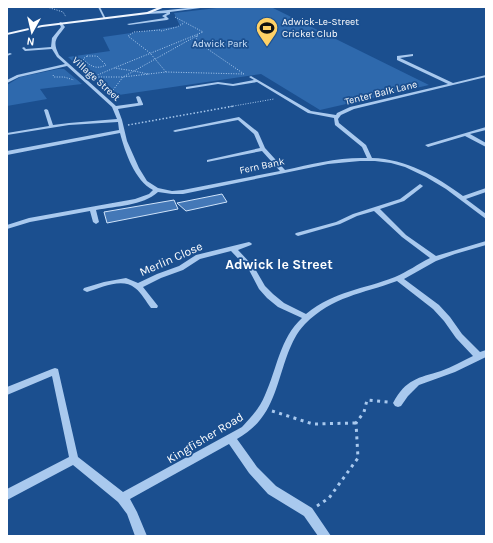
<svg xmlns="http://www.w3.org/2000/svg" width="493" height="543" font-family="Karla,sans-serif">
<rect width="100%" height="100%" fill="#1b4f8f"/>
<g fill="#2e69ad">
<path d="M225,7H271L429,85L320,110L261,74L112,96L68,57L110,51L103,37L180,26L174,13Z"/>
<path d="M58,69H64L82,84L40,89L47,99L7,106V85L20,77Z"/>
</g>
<g fill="#4478b7" stroke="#cfe3fa">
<path d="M222,194L227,202L186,211L177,203Z"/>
<path d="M174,200L178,209L107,223L104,212Z"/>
</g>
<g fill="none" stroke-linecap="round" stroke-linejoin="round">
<g stroke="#a9c9ee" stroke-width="1" stroke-dasharray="1 1.5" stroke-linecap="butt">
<path d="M47,7L63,12L66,17"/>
<path d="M175,17L203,32L114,68L134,71L198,35"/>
<path d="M160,30L134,32L128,36L150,53L166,72"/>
<path d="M161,31L177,27L184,23"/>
<path d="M197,36L196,41L244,74"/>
<path d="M87,56H97L106,65C96,70 90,66 83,59Z"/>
<path d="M148,74L134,71L123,77L166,72L244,74"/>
<path d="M53,75L54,77H64L74,80"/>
<path d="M93,77L114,68"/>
<path d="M96,77H123"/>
<path d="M110,94L123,77"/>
<path d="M228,107L274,99"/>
</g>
<path stroke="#a9c9ee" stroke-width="1.5" stroke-dasharray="1.5 2" stroke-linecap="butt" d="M128,125L234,106"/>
<g stroke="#a9c9ee" stroke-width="3" stroke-dasharray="3 4.5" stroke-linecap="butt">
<path d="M272,411L313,424L356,423"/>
<path d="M317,506L329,498L358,458L356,423L364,412L367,400L388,402"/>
</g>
<g fill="#a9c9ee" fill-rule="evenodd">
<path d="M86,7H93L92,8Z"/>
<path d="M98,7H100L106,19H104Z"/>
<path d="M198,7H208L170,12V14L166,16L169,19L167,20L129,25L127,24L165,18L162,16L167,13L147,14L148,12Z"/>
<path d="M61,22L65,27C56,39 52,41 59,55L116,106L138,103L136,97L138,96L140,97L143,104V105L118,109L122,120L127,141L139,168L147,181L158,188L172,191L183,190L280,171L262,151L207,162V160L260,148L254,134L238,120L175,132L173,131L175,130L239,117L258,132L265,148L285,170C312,164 339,157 367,158L362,147L335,125L334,118L308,113L257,82L233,86L218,84L187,89H186V87L218,82L233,84L254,80L249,77L251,76L311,111L336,115L337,113L350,107L448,84L397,60V56L413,54V56L400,58L453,83L486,75V77L354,109L341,115L338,119L339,123L366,145L372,158C406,159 436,176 463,196L486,188V192L466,199L486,214V219L446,189L426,177L405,167L391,163L375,161H360L328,164L183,194H172L158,192C142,206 117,206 96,210L99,222L96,224L93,222L90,211L30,222L7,229V225L29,218L135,199L149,194L153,190C135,181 125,152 120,133L7,155V151L119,130L118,122L69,125L7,135V133L49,126L44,110L46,109L48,110L53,125L69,123L117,119L112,107L67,66L19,77L7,83V80L17,75L65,64L57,57L52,49L25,51L22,48L24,47L26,49L51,47L52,38L61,27L59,23Z"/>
<path d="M10,53L12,54L7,56V54Z"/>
<path d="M486,127V130L470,134L486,143V147L465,136L428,147L425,145Z"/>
<path d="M420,184L423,186L422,187L404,201L380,209L406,235L436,256L486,241V245L455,254L436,261L404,279L439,305L450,317L462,334L480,352L486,350V357L455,372L419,385L408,396L401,406L398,407L395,406L393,403C406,379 418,378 441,371C452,367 462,361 473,356L456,338L444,321L433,309L397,281C362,294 333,296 305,324C297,332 292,343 288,353C275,388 273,419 237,439L257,467L276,486L312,508L331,536H318L304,516L268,494L249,473L229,444L130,499L137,512L147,536H135L127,514L118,502L73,465L7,500V489L69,457L52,376L7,395V387L52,369L55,368L58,369L78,457L123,492L242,427C251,417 260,408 265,395C277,369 280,338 302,318L278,307L267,298L259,289L249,270L231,251L200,259L183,270L161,278L143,287L158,306L157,308H151C146,302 142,293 135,288C122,277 101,288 87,292L83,290L84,288L104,282L126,278L138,283L157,274L179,266L196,255L249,242L251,243L252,244L251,245L238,250L254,267L265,286L273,294L284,303L306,314C336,290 362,290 395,277C407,272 418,264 430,258L402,237L374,211L357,216L340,224L298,236L296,235L295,234L296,233L336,222L353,214L400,199Z"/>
</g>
<path fill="#f0f6ff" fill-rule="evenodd" d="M159,7H165L148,14L42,27L7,35V33L42,25L147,12Z"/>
</g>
<defs>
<g id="stadium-pin" transform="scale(1.15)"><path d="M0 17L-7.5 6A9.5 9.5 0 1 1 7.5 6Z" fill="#ffd166" stroke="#1b4f8f"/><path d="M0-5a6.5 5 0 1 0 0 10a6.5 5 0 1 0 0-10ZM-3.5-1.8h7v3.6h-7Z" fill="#111"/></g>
</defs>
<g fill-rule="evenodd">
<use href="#stadium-pin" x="267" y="28"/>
</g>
<g text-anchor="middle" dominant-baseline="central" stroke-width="3.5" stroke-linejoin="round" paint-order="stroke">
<g font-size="10" fill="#fff" stroke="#1b4f8f" text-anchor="start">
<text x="282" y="22">Adwick-Le-Street<tspan x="282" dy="12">Cricket Club</tspan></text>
</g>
<g font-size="10" fill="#cfe3fa" stroke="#1b4f8f">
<text x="220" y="44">Adwick Park</text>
</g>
<g font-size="10" fill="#fff" stroke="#1b4f8f">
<text transform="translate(96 79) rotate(42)">Village Street</text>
<text transform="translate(381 93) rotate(-14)">Tenter Balk Lane</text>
<text transform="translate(262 166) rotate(-12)">Fern Bank</text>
</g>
<g font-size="12" fill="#fff" stroke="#1b4f8f">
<text transform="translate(171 259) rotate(-24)">Merlin Close</text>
<text transform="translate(205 438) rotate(-31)">Kingfisher Road</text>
</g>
<g font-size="14" font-weight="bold" fill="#fff" stroke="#1b4f8f">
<text x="279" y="264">Adwick le Street</text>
</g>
</g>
<rect width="493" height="543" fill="none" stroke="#ffffff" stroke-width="16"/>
<g transform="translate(32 32) rotate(188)" stroke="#1b4f8f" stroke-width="3" paint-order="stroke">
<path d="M0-3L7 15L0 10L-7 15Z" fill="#ffffff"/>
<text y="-6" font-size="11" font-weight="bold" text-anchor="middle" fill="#ffffff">N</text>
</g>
</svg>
